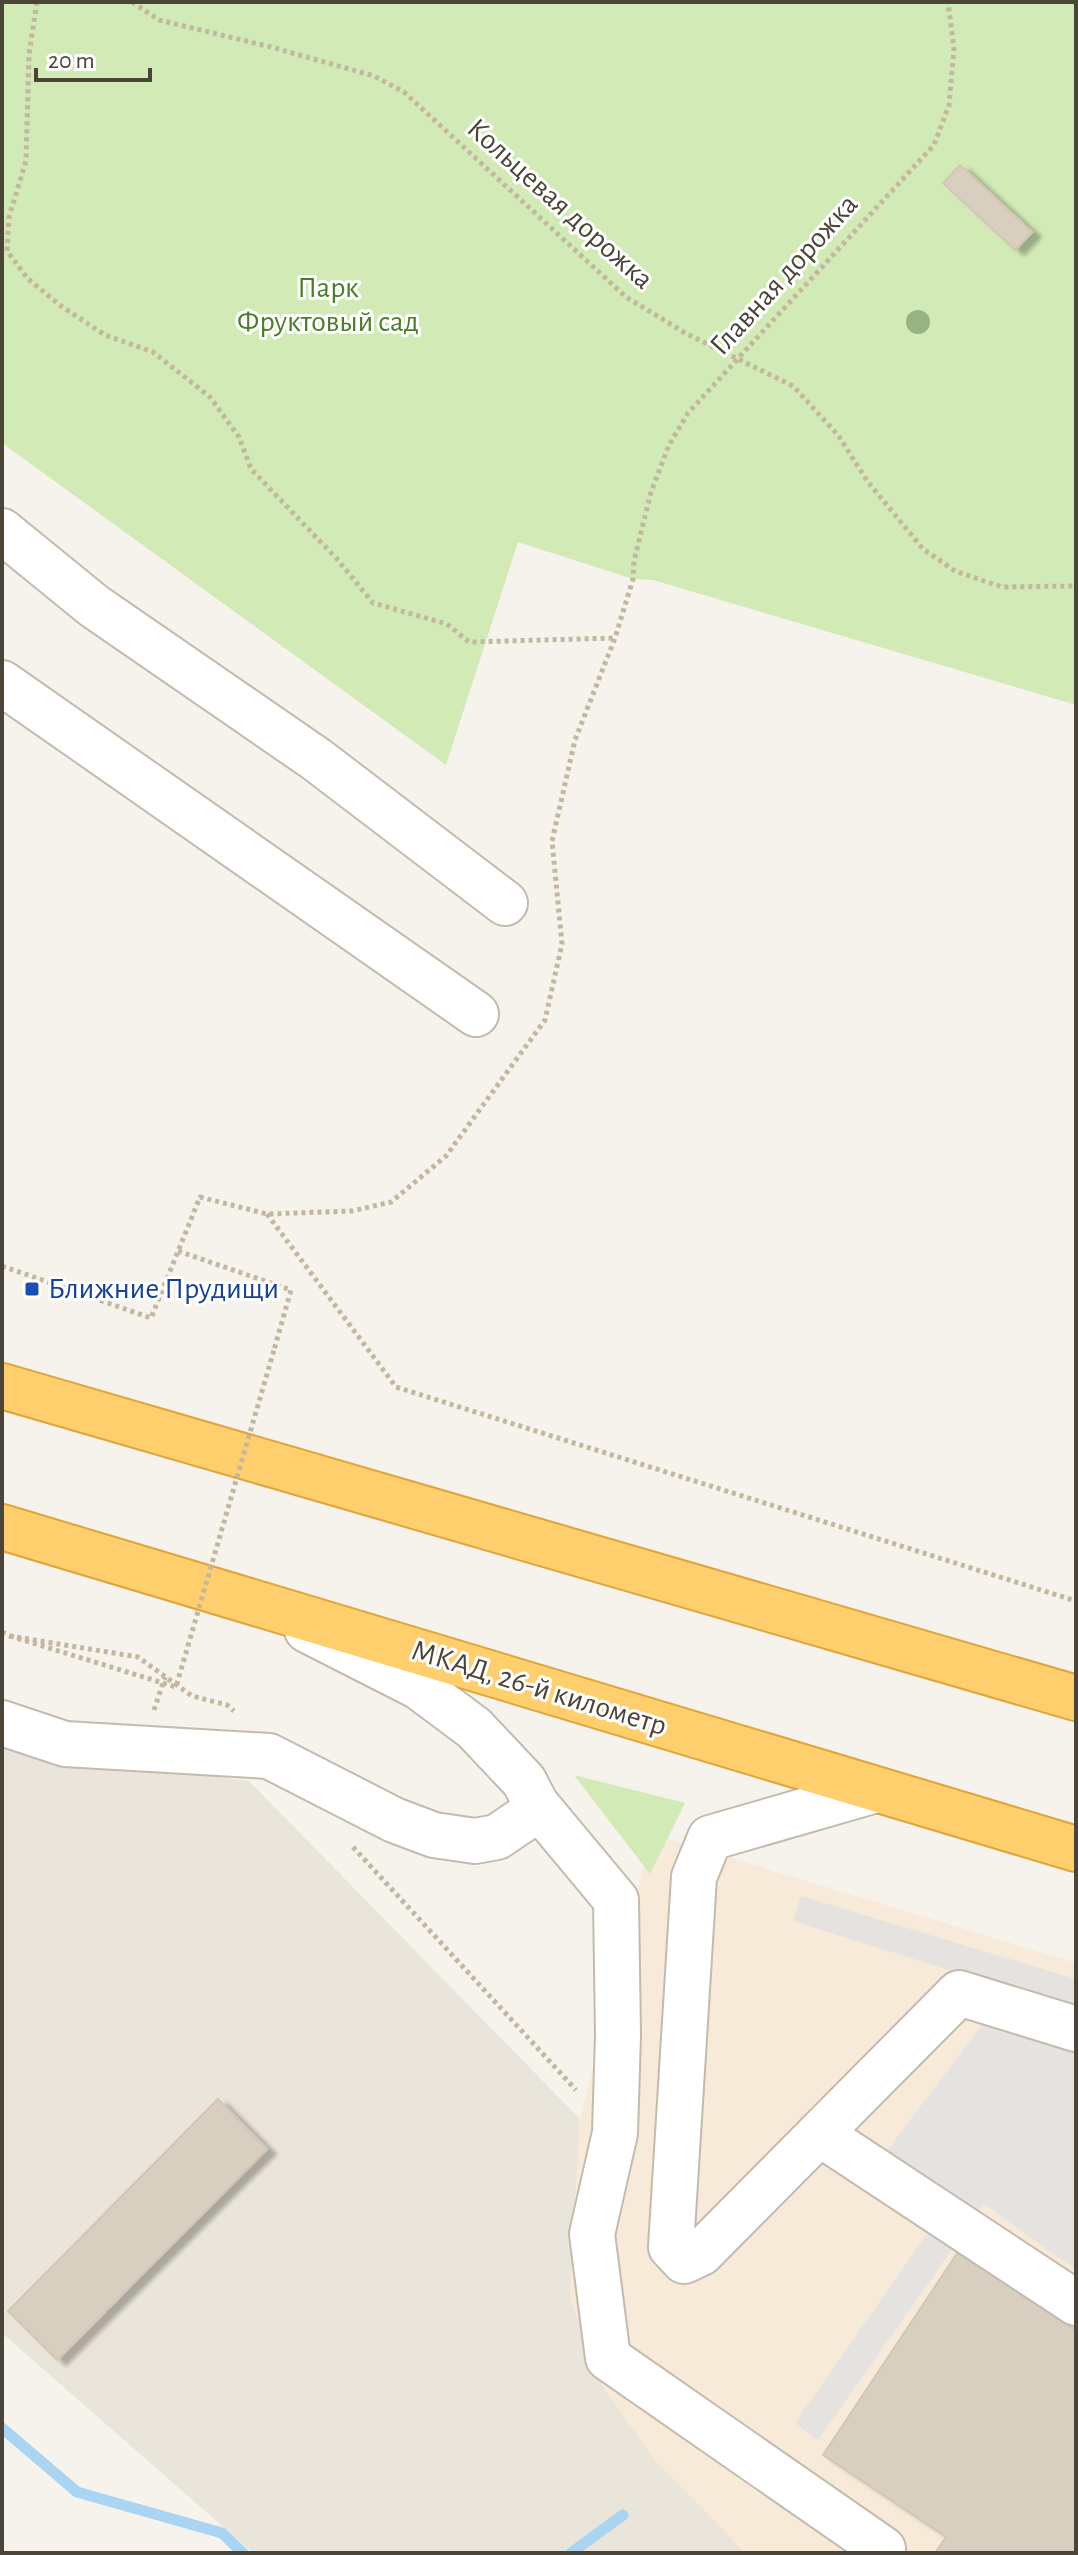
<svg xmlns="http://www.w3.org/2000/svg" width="1078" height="2555" font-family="'Alegreya Sans',sans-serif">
<defs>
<filter id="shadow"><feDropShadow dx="9" dy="5" stdDeviation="2" flood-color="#0004"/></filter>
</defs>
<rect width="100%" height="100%" fill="#f6f3ec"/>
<path fill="#eae5da" d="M2,1742L35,1753L249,1781L580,2119L570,2298L654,2459L746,2553H253L2,2333Z"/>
<path fill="#f7ead8" d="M652,1834L1076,1963V2553H746L654,2459L600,2383L570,2298L580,2119Z"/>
<g fill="#d2eab5">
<path d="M2,2H1076V705L653,580L633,579L518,542L446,765L2,443Z"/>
<path d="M574,1775L685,1803L650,1874Z"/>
</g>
<path fill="#e5e3e0" d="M801,1896L1076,1979V2270L984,2204L818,2440L795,2423L952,2198L886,2152L1009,1989L793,1921Z"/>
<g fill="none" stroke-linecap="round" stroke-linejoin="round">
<g stroke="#a9d4f2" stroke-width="11">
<path d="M2,2428L77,2492L222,2533L243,2553"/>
<path d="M571,2553L623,2515"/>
</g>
</g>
<g fill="#d8cfc1" stroke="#d3c7b4" stroke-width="2" filter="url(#shadow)">
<path d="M960,165L1032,232L1015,250L943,183Z"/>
<path d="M218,2099L267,2149L57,2360L8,2311Z"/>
<path d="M958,2252L1076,2331V2553H935L946,2537L823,2455Z"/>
</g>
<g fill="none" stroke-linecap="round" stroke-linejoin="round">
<g stroke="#c2bbae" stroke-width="48">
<g id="minor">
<path d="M2,531L94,606L316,759L505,903"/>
<path d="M2,683L476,1014"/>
<path d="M307,1630L419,1687L474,1728L524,1781L536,1804L616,1900L618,2035L615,2133L592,2234L608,2358L883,2549"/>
<path d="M2,1723L65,1744L269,1756L394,1820L434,1835L475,1841L497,1837L528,1816L536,1804"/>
<path d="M876,1790L710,1838L694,1877L671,2247L684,2261L701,2253L959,1993L1076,2029"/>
<path d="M820,2134L1076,2303"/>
</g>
</g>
<g stroke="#e0a43c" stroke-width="48">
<g id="highway">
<path d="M2,1386L1076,1698"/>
<path d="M2,1527L1076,1849"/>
</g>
</g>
<g stroke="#c4b79f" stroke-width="5" stroke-dasharray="4 4" stroke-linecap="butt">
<path d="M37,2L29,54L26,161L9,217L7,251L28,279L61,306L105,335L153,352L210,397L239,437L251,469L337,559L373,603L447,624L469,642L615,638"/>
<path d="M132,2L159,20L271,47L374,76L404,92L626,297L687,334L793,386L838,435L868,482L923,549L955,571L1002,587L1076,586"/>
<path d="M1074,2L1076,4"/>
<path d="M267,1214L396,1387L1076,1601"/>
<path d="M178,1251L291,1290L274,1350"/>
<path d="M2,1266L151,1318L200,1197L267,1214L352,1211L391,1202L446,1156L545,1020L562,944L552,841L575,740L615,638L633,579L634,561L651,492L669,445L688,413L934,145L949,105L954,49L948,2"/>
<path d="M2,1632L10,1636L138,1657L192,1696L227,1705L234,1711"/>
<path d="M154,1710L165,1677"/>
<path d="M353,1847L576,2090"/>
</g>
<use href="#minor" stroke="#fff" stroke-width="44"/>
<use href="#highway" stroke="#ffcf6e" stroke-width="44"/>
<path stroke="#c4b79f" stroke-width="5" stroke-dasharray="4 4" stroke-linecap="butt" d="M10,1636L176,1687L274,1350"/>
</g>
<circle fill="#97b381" cx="918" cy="322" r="12"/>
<rect fill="#1a4fb4" stroke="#fff" stroke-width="3" x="24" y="1281" width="16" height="16" rx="4"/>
<g text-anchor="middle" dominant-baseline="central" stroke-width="6" stroke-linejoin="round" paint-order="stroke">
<g font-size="30" fill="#4b4439" stroke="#fff">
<text transform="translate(560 204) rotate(42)">Кольцевая дорожка</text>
<text transform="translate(784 275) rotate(-48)">Главная дорожка</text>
<text transform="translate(539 1688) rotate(17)">МКАД, 26-й километр</text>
</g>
<g font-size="30" fill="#4a7f2a" stroke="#fff">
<text x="328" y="288">Парк<tspan x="328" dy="34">Фруктовый сад</tspan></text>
</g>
<g font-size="30" fill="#164399" stroke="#fff" text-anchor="start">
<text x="48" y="1289">Ближние Прудищи</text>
</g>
</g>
<rect width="1078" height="2555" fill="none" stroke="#4b4439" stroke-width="8"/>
<path d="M36 68v12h114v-12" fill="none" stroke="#4b4439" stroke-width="4"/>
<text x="48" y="68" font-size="24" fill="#4b4439" stroke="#ffffff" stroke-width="6" paint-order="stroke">20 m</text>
</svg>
